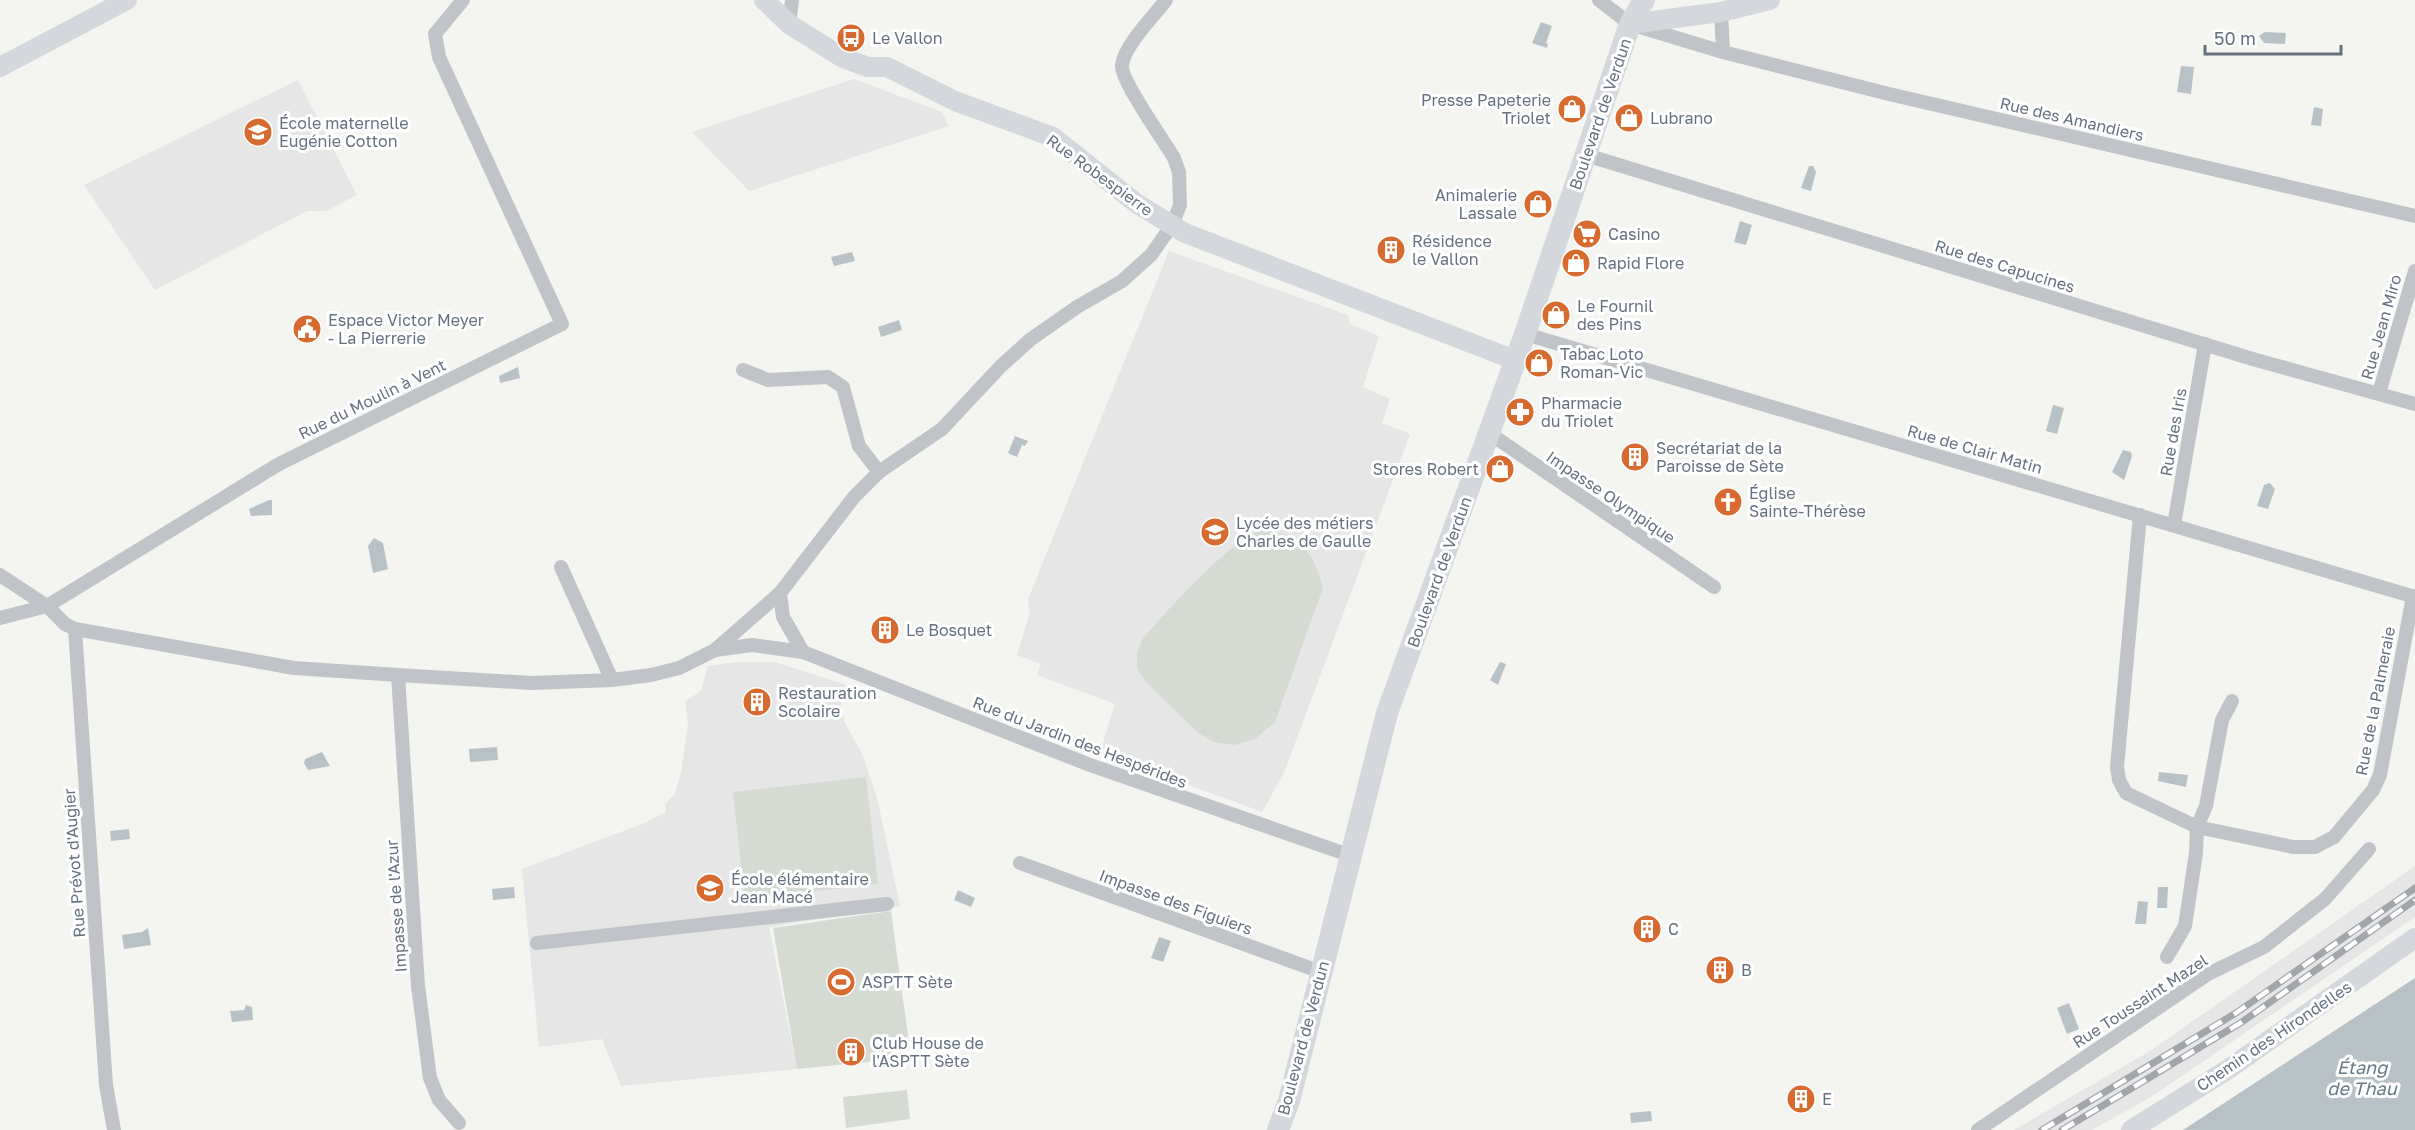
<svg xmlns="http://www.w3.org/2000/svg" width="2415" height="1130" font-family="'Golos Text',sans-serif">
<rect width="100%" height="100%" fill="#f4f5f1"/>
<g fill="#e5e6e5">
<path d="M854,79L942,112L949,126L749,191L692,132Z"/>
<path d="M298,80L357,195L326,211H307L155,290L84,185Z"/>
<path d="M1169,251L1342,313L1348,315L1350,324L1379,336L1363,387L1390,399L1382,423L1410,434L1284,773L1262,812L1100,752L1115,704L1037,675L1041,664L1017,655L1030,612L1028,599Z"/>
<path d="M737,662H775L853,687L841,705L844,721L863,756L877,797L900,906L769,927L797,1069L621,1086L602,1039L539,1047L522,869L645,823L666,812L665,804L675,794L681,772L688,724L685,701L701,691L708,666Z"/>
<path d="M2415,866V917L2151,1097L2092,1130H2014L2150,1051Z"/>
</g>
<g fill="#d5dbd3">
<path d="M1261,529C1301,533 1314,553 1323,588L1275,722L1255,739L1235,745L1214,742L1197,732L1146,682L1137,669V653L1143,638C1174,604 1220,550 1261,529Z"/>
<path d="M866,777L878,884L745,899L733,792Z"/>
<path d="M891,911L908,1036L890,1060L797,1069L773,928Z"/>
<path d="M907,1090L910,1119L846,1128L843,1097Z"/>
</g>
<g fill="#b8c1c6">
<path d="M1541,22L1552,26L1546,43L1548,44L1547,48L1532,43Z"/>
<path d="M2265,32L2286,33L2285,44L2264,43L2259,36Z"/>
<path d="M2181,66L2194,67L2191,94L2177,92Z"/>
<path d="M2314,107L2323,109L2321,126L2311,125Z"/>
<path d="M1809,166H1813L1816,172L1811,191L1801,188Z"/>
<path d="M1740,221L1752,225L1746,245L1734,242Z"/>
<path d="M852,252L855,261L834,266L831,257Z"/>
<path d="M899,320L902,330L881,337L878,327Z"/>
<path d="M518,367L520,378L500,383L499,376Z"/>
<path d="M2053,405L2064,408L2057,434L2046,431Z"/>
<path d="M1015,436L1028,441L1025,446L1022,445L1017,457L1008,453Z"/>
<path d="M2123,450L2131,452L2132,456L2124,480L2112,472Z"/>
<path d="M2270,483L2275,489L2268,509L2257,506L2264,485Z"/>
<path d="M269,500H272V515L251,516L249,509Z"/>
<path d="M374,538L383,543L388,569L373,573L368,546Z"/>
<path d="M1500,662L1506,664L1498,685L1490,680Z"/>
<path d="M497,747L498,760L470,762L469,749Z"/>
<path d="M322,752L330,766L308,770L304,763L305,759Z"/>
<path d="M2159,772L2188,775L2186,787L2158,781Z"/>
<path d="M129,829L130,839L111,841L110,831Z"/>
<path d="M514,887L515,898L493,900L492,889Z"/>
<path d="M2158,887H2168L2167,908H2157Z"/>
<path d="M958,890L975,898L971,907L954,900Z"/>
<path d="M2138,901L2148,902L2146,924H2135Z"/>
<path d="M148,928L151,945L124,949L122,935L142,932Z"/>
<path d="M1159,937L1171,941L1163,962L1151,958Z"/>
<path d="M2415,978V1130H2183Z"/>
<path d="M2069,1003L2079,1029L2067,1034L2057,1008Z"/>
<path d="M246,1005L252,1007L253,1020L232,1022L230,1011L244,1010Z"/>
<path d="M1651,1111L1652,1121L1631,1123L1630,1113Z"/>
</g>
<g fill="none" stroke-linecap="round" stroke-linejoin="round">
<g stroke="#c0c3c7" stroke-width="14">
<path d="M1599,0L1630,24L1723,52L1889,94L2415,216"/>
<path d="M1721,12L1723,52"/>
<path d="M789,24L792,0"/>
<path d="M1586,155L2256,360L2415,404"/>
<path d="M1525,334L2415,597"/>
<path d="M743,370L768,380L828,377L843,387L859,446L879,472"/>
<path d="M2379,393L2415,271"/>
<path d="M1489,433L1714,587"/>
<path d="M2140,515L2117,767L2119,780L2126,793L2197,827L2293,847H2315L2334,837L2373,790L2380,775L2413,596"/>
<path d="M2174,525L2205,344"/>
<path d="M561,567L612,680"/>
<path d="M0,575L47,606L65,624L75,629L106,1085L114,1130"/>
<path d="M780,593L783,617L803,652"/>
<path d="M0,618L47,606L279,464L562,324L439,57L435,34L463,0"/>
<path d="M75,629L294,668L398,675L532,683L612,680L651,675L679,668L715,650L780,593L854,497L879,472L942,429L1001,366L1031,339L1077,307L1122,281L1151,255L1172,225L1180,205L1179,172L1174,158C1165,142 1120,80 1122,65C1124,46 1154,16 1166,0"/>
<path d="M715,650L752,645L803,652L1090,765L1349,855"/>
<path d="M398,675L418,986L430,1078L439,1100L459,1123"/>
<path d="M1020,863L1321,972"/>
<path d="M537,943L887,904"/>
<path d="M2167,957L2185,926L2196,853L2197,827L2206,806L2222,720L2232,701"/>
<path d="M1978,1130L2208,974L2264,947L2325,899L2369,849"/>
</g>
<g stroke="#d4d8dc" stroke-width="20">
<path d="M764,0L789,24L843,58L868,67H887L955,101L1053,137L1136,203L1185,233L1515,360"/>
<path d="M1630,24L1721,12L1770,0"/>
<path d="M0,67L127,0"/>
<path d="M2131,1130L2227,1070L2415,938"/>
</g>
<path stroke="#d4d8dc" stroke-width="22" d="M1278,1130L1289,1101L1387,713L1525,334L1630,24L1644,0"/>
<g stroke="#a2a6ab" stroke-width="7">
<g id="rail">
<path d="M2042,1130L2236,1013L2415,888"/>
<path d="M2062,1130L2242,1022L2415,900"/>
</g>
</g>
<use href="#rail" stroke="#fff" stroke-width="4.5" stroke-dasharray="14" stroke-linecap="butt"/>
</g>
<defs>
<g id="bus-disc" transform="scale(1.5)"><circle r="9.5" fill="#d76a2f" stroke="#fff"/><path d="M-5-6H5V4H4V6H2V4H-2V6H-4V4H-5ZM-3.5-4V0h7V-4ZM-3.5 1.2v1.5H-2V1.2ZM2 1.2v1.5H3.5V1.2Z" fill="#fff"/></g>
<g id="shop-disc" transform="scale(1.5)"><circle r="9.5" fill="#d76a2f" stroke="#fff"/><path d="M-5-2.5h2.3a2.7 3.5 0 0 1 5.4 0H5L5.5 6h-11ZM-1.5-2.5h3a1.5 2.3 0 0 0-3 0Z" fill="#fff"/></g>
<g id="school-disc" transform="scale(1.5)"><circle r="9.5" fill="#d76a2f" stroke="#fff"/><path d="M0-5L7-2L0 1L-7-2ZM-4 1L0 2.5L4 1V4Q0 6-4 4Z" fill="#fff"/></g>
<g id="supermarket-disc" transform="scale(1.5)"><circle r="9.5" fill="#d76a2f" stroke="#fff"/><path d="M-6-5.5h2.5l.6 2H6L4.5 2H-2.5L-4.4-4H-6ZM-1.5 3.2a1.3 1.3 0 1 0 .1 0ZM3 3.2a1.3 1.3 0 1 0 .1 0Z" fill="#fff"/></g>
<g id="building-disc" transform="scale(1.5)"><circle r="9.5" fill="#d76a2f" stroke="#fff"/><path d="M-4-6H4V6H1V3H-1V6H-4ZM-2.5-4.3h1.7v1.8h-1.7ZM.8-4.3h1.7v1.8H.8ZM-2.5-1h1.7V.8h-1.7ZM.8-1h1.7V.8H.8Z" fill="#fff"/></g>
<g id="civic-disc" transform="scale(1.5)"><circle r="9.5" fill="#d76a2f" stroke="#fff"/><path d="M-.6-6.5H3V-4.5H.6V-3L4-1V1h2V6H-6V1h2V-1L-.6-3ZM-1.2 2.5V6h2.4V2.5Z" fill="#fff"/></g>
<g id="pharmacy-disc" transform="scale(1.5)"><circle r="9.5" fill="#d76a2f" stroke="#fff"/><path d="M-2-6h4v4h4v4h-4v4h-4v-4h-4v-4h4Z" fill="#fff"/></g>
<g id="church-disc" transform="scale(1.5)"><circle r="9.5" fill="#d76a2f" stroke="#fff"/><path d="M-1.2-6h2.4v3.5h3.3v2.4h-3.3V6h-2.4V-.1h-3.3v-2.4h3.3Z" fill="#fff"/></g>
<g id="stadium-disc" transform="scale(1.5)"><circle r="9.5" fill="#d76a2f" stroke="#fff"/><path d="M0-5a6.5 5 0 1 0 0 10a6.5 5 0 1 0 0-10ZM-3.5-1.8h7v3.6h-7Z" fill="#fff"/></g>
</defs>
<g fill-rule="evenodd">
<use href="#bus-disc" x="851" y="38"/>
<use href="#shop-disc" x="1572" y="109"/>
<use href="#shop-disc" x="1629" y="118"/>
<use href="#school-disc" x="258" y="132"/>
<use href="#shop-disc" x="1538" y="204"/>
<use href="#supermarket-disc" x="1587" y="234"/>
<use href="#building-disc" x="1391" y="250"/>
<use href="#shop-disc" x="1576" y="263"/>
<use href="#shop-disc" x="1556" y="315"/>
<use href="#civic-disc" x="307" y="329"/>
<use href="#shop-disc" x="1539" y="363"/>
<use href="#pharmacy-disc" x="1520" y="412"/>
<use href="#building-disc" x="1635" y="457"/>
<use href="#shop-disc" x="1500" y="469"/>
<use href="#church-disc" x="1728" y="502"/>
<use href="#school-disc" x="1215" y="532"/>
<use href="#building-disc" x="885" y="630"/>
<use href="#building-disc" x="757" y="702"/>
<use href="#school-disc" x="710" y="888"/>
<use href="#building-disc" x="1647" y="929"/>
<use href="#building-disc" x="1720" y="970"/>
<use href="#stadium-disc" x="841" y="982"/>
<use href="#building-disc" x="851" y="1052"/>
<use href="#building-disc" x="1801" y="1099"/>
</g>
<g text-anchor="middle" dominant-baseline="central" stroke-width="6" stroke-linejoin="round" paint-order="stroke">
<g font-size="16" fill="#667180" stroke="#fff" text-anchor="start">
<text x="872" y="38">Le Vallon</text>
<text x="1551" y="100" text-anchor="end">Presse Papeterie<tspan x="1551" dy="18">Triolet</tspan></text>
<text x="1650" y="118">Lubrano</text>
<text x="279" y="123">École maternelle<tspan x="279" dy="18">Eugénie Cotton</tspan></text>
<text x="1517" y="195" text-anchor="end">Animalerie<tspan x="1517" dy="18">Lassale</tspan></text>
<text x="1608" y="234">Casino</text>
<text x="1412" y="241">Résidence<tspan x="1412" dy="18">le Vallon</tspan></text>
<text x="1597" y="263">Rapid Flore</text>
<text x="1577" y="306">Le Fournil<tspan x="1577" dy="18">des Pins</tspan></text>
<text x="328" y="320">Espace Victor Meyer<tspan x="328" dy="18">- La Pierrerie</tspan></text>
<text x="1560" y="354">Tabac Loto<tspan x="1560" dy="18">Roman-Vic</tspan></text>
<text x="1541" y="403">Pharmacie<tspan x="1541" dy="18">du Triolet</tspan></text>
<text x="1656" y="448">Secrétariat de la<tspan x="1656" dy="18">Paroisse de Sète</tspan></text>
<text x="1479" y="469" text-anchor="end">Stores Robert</text>
<text x="1749" y="493">Église<tspan x="1749" dy="18">Sainte-Thérèse</tspan></text>
<text x="1236" y="523">Lycée des métiers<tspan x="1236" dy="18">Charles de Gaulle</tspan></text>
<text x="906" y="630">Le Bosquet</text>
<text x="778" y="693">Restauration<tspan x="778" dy="18">Scolaire</tspan></text>
<text x="731" y="879">École élémentaire<tspan x="731" dy="18">Jean Macé</tspan></text>
<text x="1668" y="929">C</text>
<text x="1741" y="970">B</text>
<text x="862" y="982">ASPTT Sète</text>
<text x="872" y="1043">Club House de<tspan x="872" dy="18">l'ASPTT Sète</tspan></text>
<text x="1822" y="1099">E</text>
</g>
<g font-size="16" fill="#667180" stroke="#fff">
<text transform="translate(1600 114) rotate(-71)">Boulevard de Verdun</text>
<text transform="translate(2072 119) rotate(13)">Rue des Amandiers</text>
<text transform="translate(1100 175) rotate(36)">Rue Robespierre</text>
<text transform="translate(2005 266) rotate(17)">Rue des Capucines</text>
<text transform="translate(2381 327) rotate(-74)">Rue Jean Miro</text>
<text transform="translate(372 399) rotate(-26)">Rue du Moulin à Vent</text>
<text transform="translate(2173 432) rotate(-80)">Rue des Iris</text>
<text transform="translate(1975 449) rotate(16)">Rue de Clair Matin</text>
<text transform="translate(1611 497) rotate(34)">Impasse Olympique</text>
<text transform="translate(1439 572) rotate(-70)">Boulevard de Verdun</text>
<text transform="translate(2375 701) rotate(-79)">Rue de la Palmeraie</text>
<text transform="translate(1080 742) rotate(21)">Rue du Jardin des Hespérides</text>
<text transform="translate(74 863) rotate(-94)">Rue Prévot d'Augier</text>
<text transform="translate(1176 902) rotate(20)">Impasse des Figuiers</text>
<text transform="translate(396 906) rotate(-94)">Impasse de l'Azur</text>
<text transform="translate(2140 1001) rotate(-33)">Rue Toussaint Mazel</text>
<text transform="translate(2274 1036) rotate(-34)">Chemin des Hirondelles</text>
<text transform="translate(1303 1038) rotate(-75)">Boulevard de Verdun</text>
</g>
<g font-size="18" font-style="italic" fill="#667984" stroke="#fff">
<text x="2362" y="1067">Étang<tspan x="2362" dy="21">de Thau</tspan></text>
</g>
</g>
<path d="M2205 45v9h136v-9" fill="none" stroke="#667180" stroke-width="3"/>
<text x="2214" y="45" font-size="18" fill="#667180" stroke="#ffffff" stroke-width="4.5" paint-order="stroke">50 m</text>
</svg>
